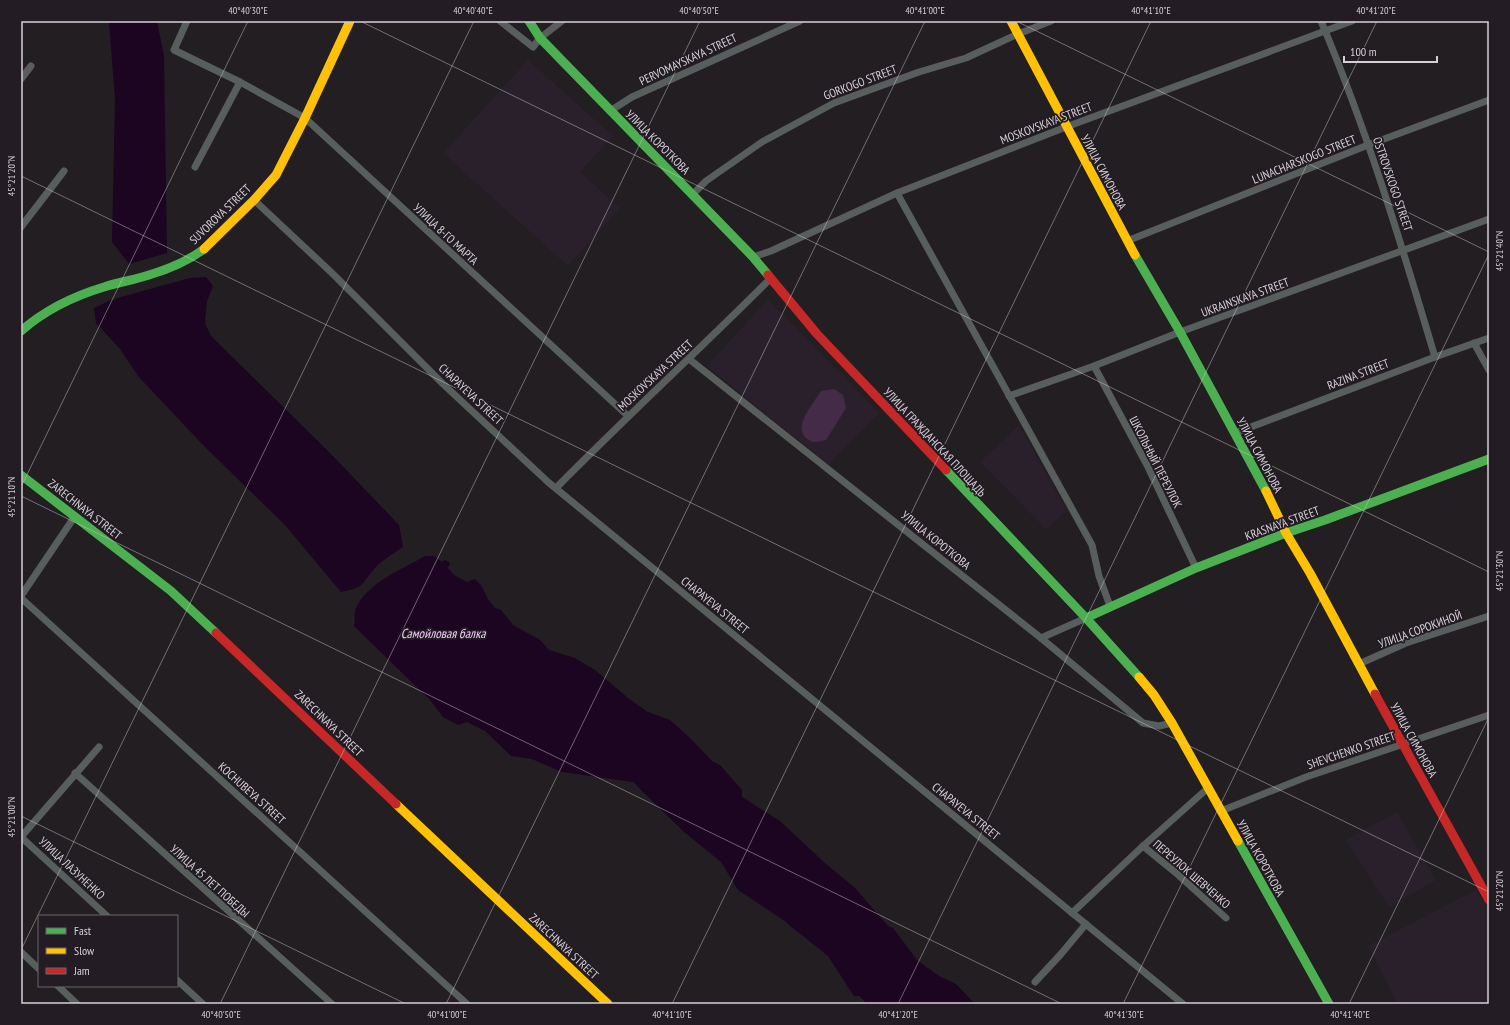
<svg xmlns="http://www.w3.org/2000/svg" width="1510" height="1025" font-family="'PT Sans Narrow',sans-serif">
<rect width="100%" height="100%" fill="#221e22"/>
<g fill="#2a202c">
<path d="M528,60L613,136L580,172L620,208L568,266L443,153Z"/>
<path d="M768,299L879,413L828,465L707,366Z"/>
<path d="M1019,425L1067,511L1046,529L980,462Z"/>
<path d="M1397,812L1436,880L1389,907L1346,840Z"/>
<path d="M1476,890L1489,910V995L1482,1004H1398L1368,946Z"/>
</g>
<path fill="#442b48" d="M834,389L843,395L846,408L826,440C818,442 811,444 805,437C794,424 814,403 821,391Z"/>
<g fill="#1c0520">
<path d="M109,21H157L164,56L167,253L129,264L112,242L115,100Z"/>
<path d="M206,277L213,286L207,301L205,323L211,336L330,453L399,525L403,547C394,553 382,560 375,568C360,585 366,587 341,592L285,525L203,445L138,376L120,349L96,323L94,308L111,300L139,292L190,278Z"/>
<path d="M425,556H434L442,562L445,560L450,563L448,568L454,575L467,582L475,579L481,585L488,599L495,608L501,610L513,625L540,640L549,650L575,658L595,670L628,698L648,712L670,720L690,738L712,761L720,765L742,790V797L780,821L826,864L855,888L888,926L893,928L917,960L939,976L956,984L975,1004H867L859,996H854L828,956L783,920L738,890L721,862L683,831L633,782L562,772L532,759L511,756L485,731L467,722L458,725L443,717L431,701L354,626C355,621 354,615 355,611C364,584 403,569 425,556Z"/>
</g>
<g fill="none" stroke-linecap="round" stroke-linejoin="round">
<g stroke="#575e5c" stroke-width="7">
<path d="M187,21L174,50L240,82L305,118L628,416"/>
<path d="M500,21L533,47L540,38L562,21"/>
<path d="M1321,21C1367,130 1401,243 1435,357"/>
<path d="M21,79L31,66"/>
<path d="M610,111L632,97L800,21"/>
<path d="M195,167L240,82"/>
<path d="M897,193L1092,545L1099,576L1110,606"/>
<path d="M693,194L706,181L762,142L834,103L919,72L966,58L1018,34L1051,21"/>
<path d="M254,200L333,274L442,383L548,482L1183,1004"/>
<path d="M21,227L64,171"/>
<path d="M1127,241L1368,145L1489,100"/>
<path d="M753,257L771,251L897,193L1066,127L1352,21"/>
<path d="M1474,343L1489,370"/>
<path d="M689,359L1041,638L1143,723L1159,726L1172,723"/>
<path d="M1094,366L1147,465L1196,568"/>
<path d="M1009,396L1094,366L1180,332L1489,219"/>
<path d="M1235,433L1435,357L1489,338"/>
<path d="M556,488C626,417 700,349 771,278"/>
<path d="M21,596L75,516"/>
<path d="M21,598L467,1004"/>
<path d="M1041,638L1086,618"/>
<path d="M1359,664L1406,643L1489,616"/>
<path d="M99,747L21,837L107,916"/>
<path d="M75,773L332,1004"/>
<path d="M1221,811L1306,777L1489,715"/>
<path d="M1143,846L1176,873L1226,918"/>
<path d="M1072,913L1143,846L1208,788"/>
<path d="M21,952L39,969"/>
<path d="M177,980L203,1004"/>
<path d="M1035,982L1061,954L1086,924"/>
<path d="M58,986L77,1004"/>
</g>
<g stroke="#4caf50" stroke-width="9">
<path d="M529,21L540,38L753,257L768,275"/>
<path d="M1135,255L1180,332L1266,491"/>
<path d="M21,331C45,310 74,296 104,287C119,282 134,280 149,275C169,269 188,261 204,249"/>
<path d="M946,470L1086,618L1139,677"/>
<path d="M21,475L171,591L216,633"/>
<path d="M1086,618L1196,568L1286,533L1325,520L1489,459"/>
<path d="M1238,841L1329,1004"/>
</g>
<g stroke="#ffc107" stroke-width="9">
<path d="M1011,21L1135,255"/>
<path d="M204,249L254,200L276,175L305,118L350,21"/>
<path d="M1266,491L1286,533L1310,573L1375,694"/>
<path d="M1139,677L1154,695L1172,723L1238,841"/>
<path d="M396,804L608,1004"/>
</g>
<g stroke="#c62828" stroke-width="9">
<path d="M768,275L817,334L946,470"/>
<path d="M216,633L396,804"/>
<path d="M1375,694L1489,900"/>
</g>
</g>
<path fill="none" stroke="#d5d0d6" stroke-width="1" stroke-opacity="0.45" d="M360,21L1489,572M1016,21L1489,252M21,24L22,21M21,176L1489,892M21,487L248,21M21,496L1062,1004M21,816L406,1004M21,950L474,21M220,1004L700,21M446,1004L925,21M672,1004L1151,21M898,1004L1377,21M1123,1004L1489,254M1349,1004L1489,717"/>
<g text-anchor="middle" dominant-baseline="central" stroke-width="3.5" stroke-linejoin="round" paint-order="stroke">
<g font-size="12" fill="#d5d0d6" stroke="#231c24">
<text transform="translate(688 59) rotate(-25)">PERVOMAYSKAYA STREET</text>
<text transform="translate(860 82) rotate(-21)">GORKOGO STREET</text>
<text transform="translate(1046 123) rotate(-21)">MOSKOVSKAYA STREET</text>
<text transform="translate(658 142) rotate(45)">УЛИЦА КОРОТКОВА</text>
<text transform="translate(1304 159) rotate(-22)">LUNACHARSKOGO STREET</text>
<text transform="translate(1104 172) rotate(62)">УЛИЦА СИМОНОВА</text>
<text transform="translate(1393 184) rotate(71)">OSTROVSKOGO STREET</text>
<text transform="translate(220 214) rotate(-44)">SUVOROVA STREET</text>
<text transform="translate(446 234) rotate(43)">УЛИЦА 8-ГО МАРТА</text>
<text transform="translate(1245 297) rotate(-20)">UKRAINSKAYA STREET</text>
<text transform="translate(1358 374) rotate(-21)">RAZINA STREET</text>
<text transform="translate(655 375) rotate(-43)">MOSKOVSKAYA STREET</text>
<text transform="translate(471 394) rotate(43)">CHAPAYEVA STREET</text>
<text transform="translate(935 442) rotate(47)">УЛИЦА ГРАЖДАНСКАЯ ПЛОЩАДЬ</text>
<text transform="translate(1260 455) rotate(62)">УЛИЦА СИМОНОВА</text>
<text transform="translate(1156 462) rotate(63)">ШКОЛЬНЫЙ ПЕРЕУЛОК</text>
<text transform="translate(85 509) rotate(38)">ZARECHNAYA STREET</text>
<text transform="translate(1282 523) rotate(-20)">KRASNAYA STREET</text>
<text transform="translate(936 540) rotate(39)">УЛИЦА КОРОТКОВА</text>
<text transform="translate(715 605) rotate(39)">CHAPAYEVA STREET</text>
<text transform="translate(1420 629) rotate(-20)">УЛИЦА СОРОКИНОЙ</text>
<text transform="translate(329 723) rotate(44)">ZARECHNAYA STREET</text>
<text transform="translate(1414 740) rotate(61)">УЛИЦА СИМОНОВА</text>
<text transform="translate(1351 750) rotate(-19)">SHEVCHENKO STREET</text>
<text transform="translate(252 793) rotate(42)">KOCHUBEYA STREET</text>
<text transform="translate(966 811) rotate(39)">CHAPAYEVA STREET</text>
<text transform="translate(1261 858) rotate(61)">УЛИЦА КОРОТКОВА</text>
<text transform="translate(72 868) rotate(43)">УЛИЦА ЛАЗУНЕНКО</text>
<text transform="translate(1192 874) rotate(41)">ПЕРЕУЛОК ШЕВЧЕНКО</text>
<text transform="translate(210 881) rotate(42)">УЛИЦА 45 ЛЕТ ПОБЕДЫ</text>
<text transform="translate(564 946) rotate(43)">ZARECHNAYA STREET</text>
</g>
<g font-size="13" font-style="italic" fill="#f4cafb" stroke="#231c24">
<text x="443" y="633">Самойловая балка</text>
</g>
</g>
<rect width="1510" height="1025" fill="none" stroke="#231c24" stroke-width="44"/>
<rect x="38" y="915" width="140" height="72" fill="#231c24" stroke="#6a646b"/>
<rect x="46" y="928" width="20" height="6" fill="#4caf50" stroke="#6a646b"/>
<text x="74" y="935" font-size="12" fill="#d5d0d6">Fast</text>
<rect x="46" y="948" width="20" height="6" fill="#ffc107" stroke="#6a646b"/>
<text x="74" y="955" font-size="12" fill="#d5d0d6">Slow</text>
<rect x="46" y="968" width="20" height="6" fill="#c62828" stroke="#6a646b"/>
<text x="74" y="975" font-size="12" fill="#d5d0d6">Jam</text>
<path d="M1344 56v6h93v-6" fill="none" stroke="#d5d0d6" stroke-width="2"/>
<text x="1350" y="56" font-size="12" fill="#d5d0d6" stroke="#231c24" stroke-width="3" paint-order="stroke">100 m</text>
<rect x="22" y="22" width="1466" height="981" fill="none" stroke="#d5d0d6" stroke-width="1.5"/>
<g font-size="10" text-anchor="middle" fill="#d5d0d6">
<text x="248" y="14">40°40'30"E</text>
<text x="473" y="14">40°40'40"E</text>
<text x="699" y="14">40°40'50"E</text>
<text x="925" y="14">40°41'00"E</text>
<text x="1151" y="14">40°41'10"E</text>
<text x="1376" y="14">40°41'20"E</text>
<text transform="translate(11 176) rotate(-90)" y="4">45°21'20"N</text>
<text transform="translate(1499 251) rotate(-90)" y="4">45°21'40"N</text>
<text transform="translate(11 497) rotate(-90)" y="4">45°21'10"N</text>
<text transform="translate(1499 571) rotate(-90)" y="4">45°21'30"N</text>
<text transform="translate(11 817) rotate(-90)" y="4">45°21'00"N</text>
<text transform="translate(1499 891) rotate(-90)" y="4">45°21'20"N</text>
<text x="221" y="1018">40°40'50"E</text>
<text x="447" y="1018">40°41'00"E</text>
<text x="672" y="1018">40°41'10"E</text>
<text x="898" y="1018">40°41'20"E</text>
<text x="1124" y="1018">40°41'30"E</text>
<text x="1350" y="1018">40°41'40"E</text>
</g>
</svg>
